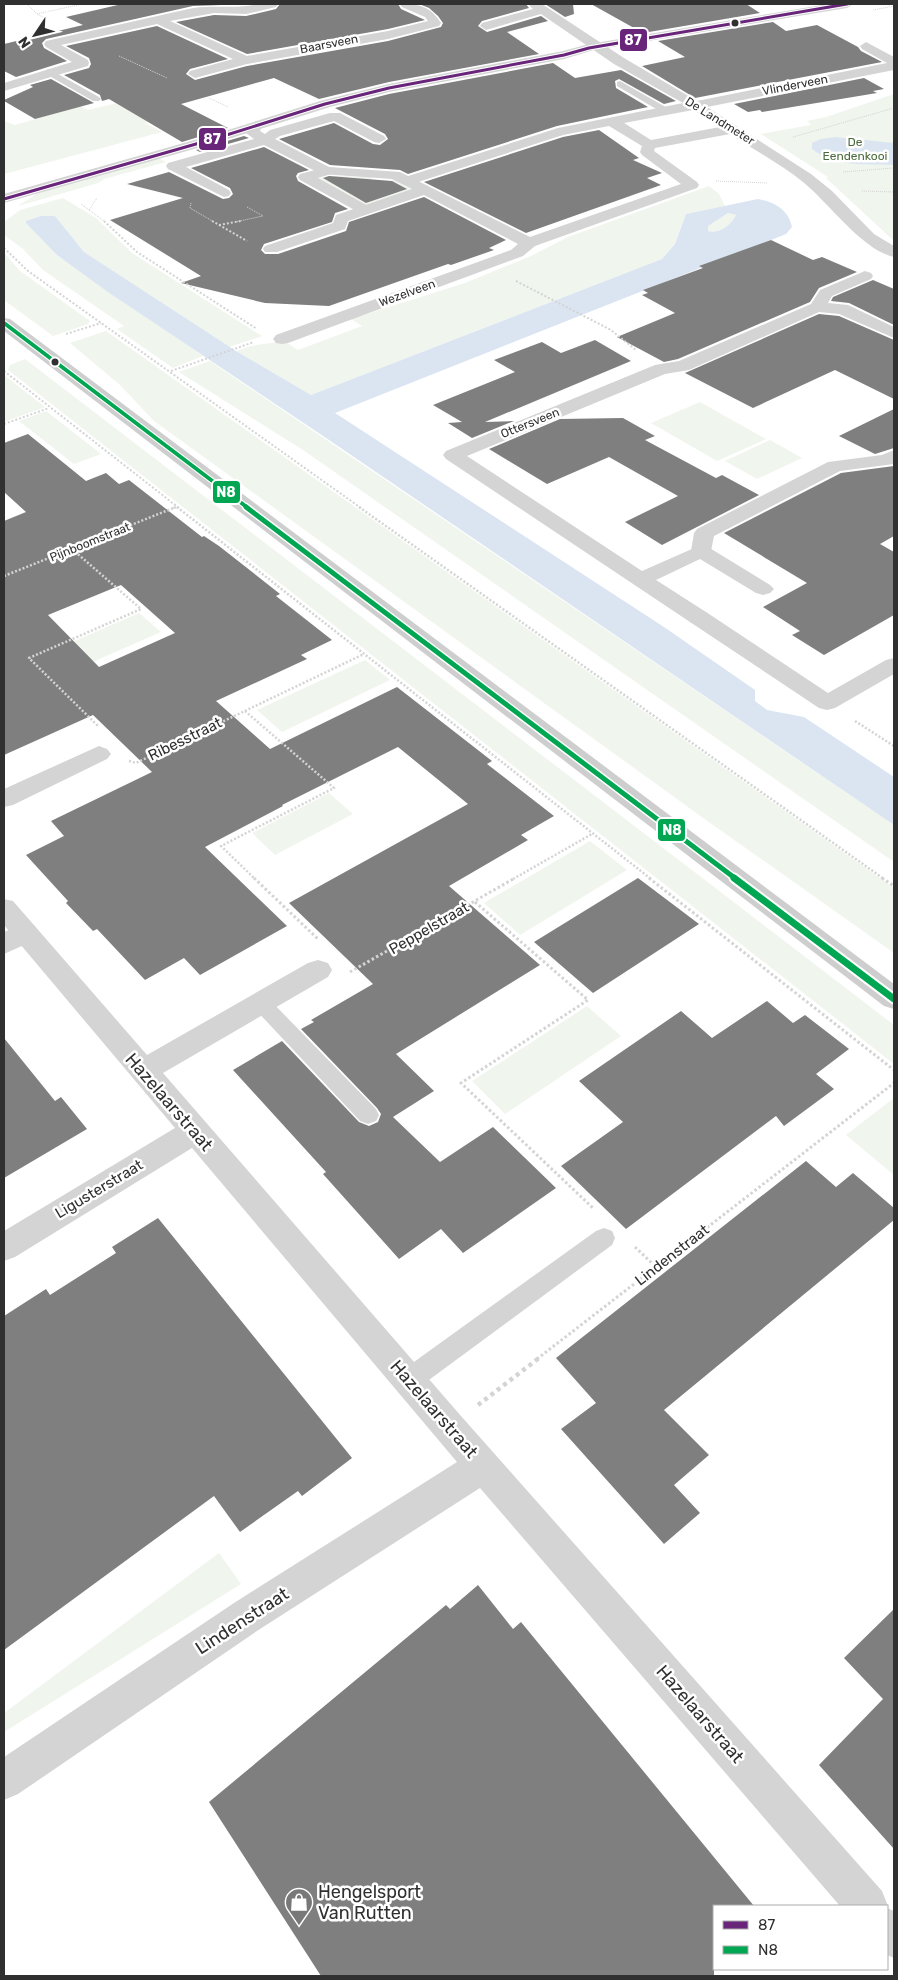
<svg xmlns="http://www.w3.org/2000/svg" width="898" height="1980" font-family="Rubik,sans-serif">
<rect width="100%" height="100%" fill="#fff"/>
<g fill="#f0f5ed">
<path d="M894,94V241L826,178L828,177L761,134L811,125L807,121L826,117Z"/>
<path d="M117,103L149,121L145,123L162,132L4,174V121L15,125L80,106L88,110Z"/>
<path d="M159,158L166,162L104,179L98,183L18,206L38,193Z"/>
<path d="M328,176L372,177L370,183L391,185L393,179L413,190L366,205L317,179Z"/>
<path d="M709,186L719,194L725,206L686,214L675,244L662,259L311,395L236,351L251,346L284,341L298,350L362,326L351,319L465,283L531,256L568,237Z"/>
<path d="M63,198L96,218L132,253L262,336L229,347L84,252L55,216H41L26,221L57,255L203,356L173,368L117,329L124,326L43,270L23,249L4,235V222L20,210Z"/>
<path d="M728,213L736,215C730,226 721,234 708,231V226Z"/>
<path d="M4,253L20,271L90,321L88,324L53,336L4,300Z"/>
<path d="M106,331L894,888V953L706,820L154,421L120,385L70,343Z"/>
<path d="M25,359L894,1025V1064L8,370L10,365Z"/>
<path d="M210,361L894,825V862L303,450L179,372Z"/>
<path d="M4,375L45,407L4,422Z"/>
<path d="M700,402L766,439L717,461L651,423Z"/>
<path d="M46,411L101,454L74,464L19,421Z"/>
<path d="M770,440L802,458L757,479L725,461Z"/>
<path d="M139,613L161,632L56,678L35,658Z"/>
<path d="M365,660L390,680L282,732L257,710Z"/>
<path d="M329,793L353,814L275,855L252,833Z"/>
<path d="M590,841L627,870L520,935L484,903Z"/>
<path d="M587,1006L621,1036L505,1114L472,1081Z"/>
<path d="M894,1098V1175L846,1135Z"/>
<path d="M219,1553L241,1584L4,1732V1713Z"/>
</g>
<g fill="#dbe5f2" fill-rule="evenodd">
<path d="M835,137L894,143V165C866,164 836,167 812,149V143L821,139Z"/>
<path d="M758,199C774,202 789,210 792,227L786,234L335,413L664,627L755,690V701L767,710L804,717L894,777V825L329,440L108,292L57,255L26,223V221L41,216H55L84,252L236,351L311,395L662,259L675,244L686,214ZM728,213L736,215C730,226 720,234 708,231V226Z"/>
</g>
<g fill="#7f7f7f" fill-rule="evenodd">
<path d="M122,4H249L193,6L46,39L42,43L44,48L67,61L16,77L4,71V44L83,25L66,17Z"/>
<path d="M280,4H398L401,9L425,20L388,29L247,54L176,22L214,15L246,16L276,9Z"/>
<path d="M419,4H526L529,8L482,21L478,26L487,32L541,16L548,21L507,32L539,54L389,82L319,99L274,78L181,104L228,128L182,142L109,99L102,101L100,95L64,75L89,68L91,64L89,58L66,46L157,26L228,59L190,69L186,74L195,80L247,66L388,41L441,27L443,23L438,16L429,8Z"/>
<path d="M545,4H573L574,14L565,17Z"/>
<path d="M591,4H746L760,13L643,33Z"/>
<path d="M773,22L786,31L817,25L858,47L861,51L882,62L695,98L642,66L685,57L658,41Z"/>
<path d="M553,63L575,78L621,70L676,101L664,104L619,79L615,81L616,88L648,107L557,126L408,174L400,170L330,165L279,139L334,123L373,144L380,145L388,139L385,134L335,108L389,94Z"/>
<path d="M864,78L884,89L873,91L877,93L762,112L760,110L748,112L734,104Z"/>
<path d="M51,79L94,103L35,119L4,101V100L33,87L30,85Z"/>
<path d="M599,130L639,158L633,160L662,173L647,178L661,185L526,233L424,182L563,137Z"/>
<path d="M244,136L249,138L200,152L196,150Z"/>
<path d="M264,147L309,170L298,173L296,176L298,181L348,209L335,213L332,222L264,244L261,250L265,254H278L346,231L349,222L424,197L506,240L489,248L494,250L451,265L448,264L329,306L265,303L181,283L201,276L110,220L183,198L127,184L169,172L223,199L229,198L233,194L230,188L191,168Z"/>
<path d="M329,176L392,181L407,189L366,203L323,178Z"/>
<path d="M771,240L813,260L822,257L857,272L819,288L810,302L678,359L664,362L617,337L675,313L642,295L648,293L643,290L703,268L699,266Z"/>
<path d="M873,280L894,289V325L849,303L831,301L833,297Z"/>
<path d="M819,314L839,316L894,340V399L835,370L753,408L685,373Z"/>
<path d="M595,340L631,361L485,422L514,421L472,438L448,423L462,422L433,405L515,372L494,360L542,342L561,353Z"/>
<path d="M894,409V448L875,454L839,436Z"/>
<path d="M623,418L655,436L645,440L716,478L722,475L759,495L662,545L625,522L678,496L609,457L547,484L489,449L560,419Z"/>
<path d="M28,434L86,481L106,473L119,484L129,480L202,537L204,536L219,546L280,594L276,596L332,640L301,655L307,659L216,701L270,749L397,687L492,761L487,764L554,816L521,835L528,840L449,886L540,965L396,1054L434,1091L393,1117L440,1162L493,1127L556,1188L463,1253L441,1229L399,1259L323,1174L326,1172L233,1070L282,1041L359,1122L369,1126L378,1122L381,1114L377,1108L301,1029L314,1022L311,1020L373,984L289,903L468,804L398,747L282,805L283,806L205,847L287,926L200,975L184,958L145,980L97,929L93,931L66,903L68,901L26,855L64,836L51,821L152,772L93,715L4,755V521L26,512L4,492V443ZM121,585L175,633L99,667L48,615Z"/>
<path d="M894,466V536L880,544L894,552V615L824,655L792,635L800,631L763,607L807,583L724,533L841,473Z"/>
<path d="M638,878L699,924L593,993L534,942Z"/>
<path d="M767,1001L793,1023L805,1015L849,1049L816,1074L834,1089L784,1126L776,1116L626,1229L561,1166L623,1122L579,1081L681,1011L712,1038Z"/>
<path d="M4,1038L55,1101L61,1097L87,1129L4,1178Z"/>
<path d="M806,1161L836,1187L853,1173L894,1208V1220L664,1410L709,1455L674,1485L700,1513L664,1544L561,1429L596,1403L556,1358Z"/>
<path d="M158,1218L352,1458L302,1496L298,1491L240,1532L214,1496L4,1650V1316L46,1289L50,1295L116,1253L112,1247Z"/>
<path d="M478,1585L513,1629L521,1622L754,1906H714V1976H321L209,1802L446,1605L450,1609Z"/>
<path d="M894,1609V1849L819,1765L883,1699L844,1658Z"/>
</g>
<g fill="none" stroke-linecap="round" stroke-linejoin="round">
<g stroke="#d4d4d4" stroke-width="1" stroke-dasharray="1 1" stroke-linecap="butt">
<path d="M27,4L37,14L46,19"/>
<path d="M873,10L894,6"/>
<path d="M37,14L82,4"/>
<path d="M119,56L167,78"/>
<path d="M209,98L228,107"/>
<path d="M793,137L894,108"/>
<path d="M843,172L894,168"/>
<path d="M716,181L767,183"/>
<path d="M862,191L894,192"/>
<path d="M191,203L190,208L214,222"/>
<path d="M81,204L105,222"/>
<path d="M89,210L97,198"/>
<path d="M235,222L263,216L247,207"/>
</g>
<g stroke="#d4d4d4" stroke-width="2" stroke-dasharray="2 2" stroke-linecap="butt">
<path d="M104,221L137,252L257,329"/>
<path d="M212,221L247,241"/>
<path d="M219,225L241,221"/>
<path d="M4,248L28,271L361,508"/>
<path d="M516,281L611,330L636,350"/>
<path d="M66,334L101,323"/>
<path d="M4,371L179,508"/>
<path d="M171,371L254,342"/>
<path d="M4,424L49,408"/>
<path d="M173,508L176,507"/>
</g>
<g stroke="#d4d4d4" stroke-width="2.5" stroke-dasharray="2 2" stroke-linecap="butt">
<path d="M177,507L651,879"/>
<path d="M359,507L884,879"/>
<path d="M72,549L141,609L29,658L98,726"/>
<path d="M4,576L176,507"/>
<path d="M245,711L334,788L221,846L255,879"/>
<path d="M855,721L894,746"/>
<path d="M129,761L136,763L364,654"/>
<path d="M513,879L592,834"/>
</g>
<g stroke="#d4d4d4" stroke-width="3" stroke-dasharray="2.5 2.5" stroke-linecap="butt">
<path d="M254,878L318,939"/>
<path d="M649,878L894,1070"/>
<path d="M882,878L894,886"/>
<path d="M475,902L588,1000L461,1083L594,1209"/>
<path d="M350,972L515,878"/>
<path d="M635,1247L656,1267"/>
<path d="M537,1359L894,1083"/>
</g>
<path stroke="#d4d4d4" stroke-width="4.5" stroke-dasharray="4 4" stroke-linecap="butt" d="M478,1405L539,1358"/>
<g fill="#d4d4d4" fill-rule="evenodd">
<path d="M49,69L99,97L101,99L99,101H93L46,74V70Z"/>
<path d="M620,81L669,109L671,111L669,113H663L617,86V82Z"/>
<path d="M261,995L268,998L376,1109L379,1115L376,1121L368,1124L360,1121L254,1008L251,1003L254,998Z"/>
<path d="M604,1228L612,1231L615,1238L612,1245L418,1388L409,1391L400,1388L397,1380L400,1372L596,1231Z"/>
</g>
<g fill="#d4d4d4" fill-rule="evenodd">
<path d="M558,128L565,132L563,135L412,184H402L400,181L402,178Z"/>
<path d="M326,167L331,168L333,171L331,174L318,178L370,207L373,210L370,213H360L300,180L298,177L300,174Z"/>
<path d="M894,450V464L840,471L714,536L711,551L708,555L701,557L694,555L691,551L694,533L697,529L828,462L882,455Z"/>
<path d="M698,611L706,612L828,693L886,660L894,658V674L835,708L827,710L819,708L690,622L687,617L690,612Z"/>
<path d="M26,923L35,926L39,933L35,940L4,954V932Z"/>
</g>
<g fill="#d4d4d4" fill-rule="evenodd">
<path d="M258,4H278L276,7L246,14L214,13L170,21L247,56L388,31L428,21L425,17L402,7L400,4C420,4 430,6 441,23L439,26L388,39L247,64L195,78L188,74L190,71L233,59L157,24L61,45L88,60L89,63L88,66L4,91V83L72,62L46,47L44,44L46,41L193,8C214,5 237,9 258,4Z"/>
<path d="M528,4H542L624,58L697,101L887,63L862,49L860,46L866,42L894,57V70L707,107L811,174L832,191L874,234L894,246V257C862,250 830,204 803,182C781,164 754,150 730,134L655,148L654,151L697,182L699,185L697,188L535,246L523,256L288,343L282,344L276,343L273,339L276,335L511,250L518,244L424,195L348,221L345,229L277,252H265L263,249L265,246L333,223L336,215L412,189L392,179L321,174L264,145L186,167L229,190L231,193L229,196L224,197L168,169L166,166L168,163L254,139L246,133L250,123H260L262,126L260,131L265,134L270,130L330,113H340L384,136L386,139L379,143L374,142L334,121L280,136L275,139L329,167L400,172L530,237L681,184L642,155L640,152L642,146L609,126L558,136L553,135L551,132L558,128L683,103L614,64L541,14L486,30L480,26L482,23L533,9ZM693,110L720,127L651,140L624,123Z"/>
<path d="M865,271L871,273L873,276L871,279L832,296L828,303L848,305L894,327V338L839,314L819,312L689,370L665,374L467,456L642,571L701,545L708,547L770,585L774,589L770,593L763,595L756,593L700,559L656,580L706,612L709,617L706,622L698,623L690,622L446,459L443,455L446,451L655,365L679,361L811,304L820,290Z"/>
<path d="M99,746L107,749L111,754L107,759L13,805L4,807V789Z"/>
<path d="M4,899L13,901L147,1055L308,963L318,960L328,963L332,970L328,977L163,1073L461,1416L882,1891L888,1906L887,1908L894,1911V1958L887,1955V1906H840L480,1488L260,1629L18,1794L4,1800V1757L234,1603L457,1462L192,1148L15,1257L4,1261V1231L175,1128L4,925Z"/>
</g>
<path fill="#d4d4d4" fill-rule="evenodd" d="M828,4H853L847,8L594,50L564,59L389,92L330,107L222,141L4,203V194L212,135L320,101L389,84L563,51L589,44Z"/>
<path fill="#cecece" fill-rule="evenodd" d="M4,318L10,319L894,984V1009L884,1006L4,331Z"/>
<g stroke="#fff" stroke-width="5">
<path id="bus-1" d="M4,199L217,138L325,104L389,88L564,55L589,48L847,4"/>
</g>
<g stroke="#fff" stroke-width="6">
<path id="bus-2-far2" d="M4,323L248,508"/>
</g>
<g stroke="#fff" stroke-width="8">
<path id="bus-2-far1" d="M246,507L736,879"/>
</g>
<g stroke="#fff" stroke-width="11">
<path id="bus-2" d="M734,878L894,999"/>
</g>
<use href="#bus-1" stroke="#68257a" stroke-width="3"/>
<use href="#bus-2-far2" stroke="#00a651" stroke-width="4"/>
<use href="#bus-2-far1" stroke="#00a651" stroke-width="5"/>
<use href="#bus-2" stroke="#00a651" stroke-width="7"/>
</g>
<defs>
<g id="shop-pin" transform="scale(1.4375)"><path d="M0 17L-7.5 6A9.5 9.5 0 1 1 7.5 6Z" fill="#787878" stroke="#fff"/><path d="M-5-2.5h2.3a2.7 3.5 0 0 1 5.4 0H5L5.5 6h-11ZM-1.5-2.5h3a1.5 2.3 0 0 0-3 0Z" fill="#fff"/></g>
</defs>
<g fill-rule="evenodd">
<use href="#shop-pin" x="299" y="1902"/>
</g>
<g fill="#303030" stroke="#fff" stroke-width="2">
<circle cx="735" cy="23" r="4.5"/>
<circle cx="55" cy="362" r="4.5"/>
</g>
<g text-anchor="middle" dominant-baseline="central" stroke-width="5" stroke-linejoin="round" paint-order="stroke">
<g font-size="12" fill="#303030" stroke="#fff">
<text transform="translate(329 44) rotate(-11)">Baarsveen</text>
<text transform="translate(795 85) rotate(-11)">Vlinderveen</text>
<text transform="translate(720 121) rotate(32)">De Landmeter</text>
<text transform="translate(407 293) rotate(-20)">Wezelveen</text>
<text transform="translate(530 423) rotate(-22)">Ottersveen</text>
<text transform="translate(90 542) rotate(-22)">Pijnboomstraat</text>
</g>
<g font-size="12" fill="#4c6c3d" stroke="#fff">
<text x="855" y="142">De<tspan x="855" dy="14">Eendenkooi</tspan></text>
</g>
<g font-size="15" fill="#303030" stroke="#fff">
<text transform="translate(185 739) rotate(-26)">Ribesstraat</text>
<text transform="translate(429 928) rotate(-30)">Peppelstraat</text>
<text transform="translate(99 1189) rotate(-31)">Ligusterstraat</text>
<text transform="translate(672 1255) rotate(-38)">Lindenstraat</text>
</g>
<g font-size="18" fill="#303030" stroke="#fff">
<text transform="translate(169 1102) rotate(49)">Hazelaarstraat</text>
<text transform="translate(434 1409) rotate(49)">Hazelaarstraat</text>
<text transform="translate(242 1621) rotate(-33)">Lindenstraat</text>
<text transform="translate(700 1714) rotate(49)">Hazelaarstraat</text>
</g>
<g font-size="18" fill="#303030" stroke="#fff" text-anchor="start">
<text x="318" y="1892">Hengelsport<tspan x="318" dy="21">Van Rutten</tspan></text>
</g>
</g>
<g stroke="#fff" stroke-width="2">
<rect x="619" y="28" width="29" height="24" rx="5" fill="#68257a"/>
<rect x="198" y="127" width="29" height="24" rx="5" fill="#68257a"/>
<rect x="212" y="480" width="29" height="24" rx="5" fill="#00a651"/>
<rect x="657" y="818" width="29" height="24" rx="5" fill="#00a651"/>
</g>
<g font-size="14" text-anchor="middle" font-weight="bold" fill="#fff">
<text x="633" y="45">87</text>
<text x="212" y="144">87</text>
<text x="226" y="497">N8</text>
<text x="672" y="835">N8</text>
</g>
<rect width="898" height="1980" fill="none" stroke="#303030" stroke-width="10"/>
<rect x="713" y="1905" width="175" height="65" fill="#ffffff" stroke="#acacac"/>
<rect x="723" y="1921" width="25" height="8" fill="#68257a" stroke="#acacac"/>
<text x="758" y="1930" font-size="15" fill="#303030">87</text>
<rect x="723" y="1946" width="25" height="8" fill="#00a651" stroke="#acacac"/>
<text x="758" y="1955" font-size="15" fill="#303030">N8</text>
<g transform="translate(35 35) rotate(235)" stroke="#ffffff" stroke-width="4" paint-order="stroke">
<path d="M0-4L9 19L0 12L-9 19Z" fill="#303030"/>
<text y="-8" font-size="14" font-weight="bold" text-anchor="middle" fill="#303030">N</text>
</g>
</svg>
